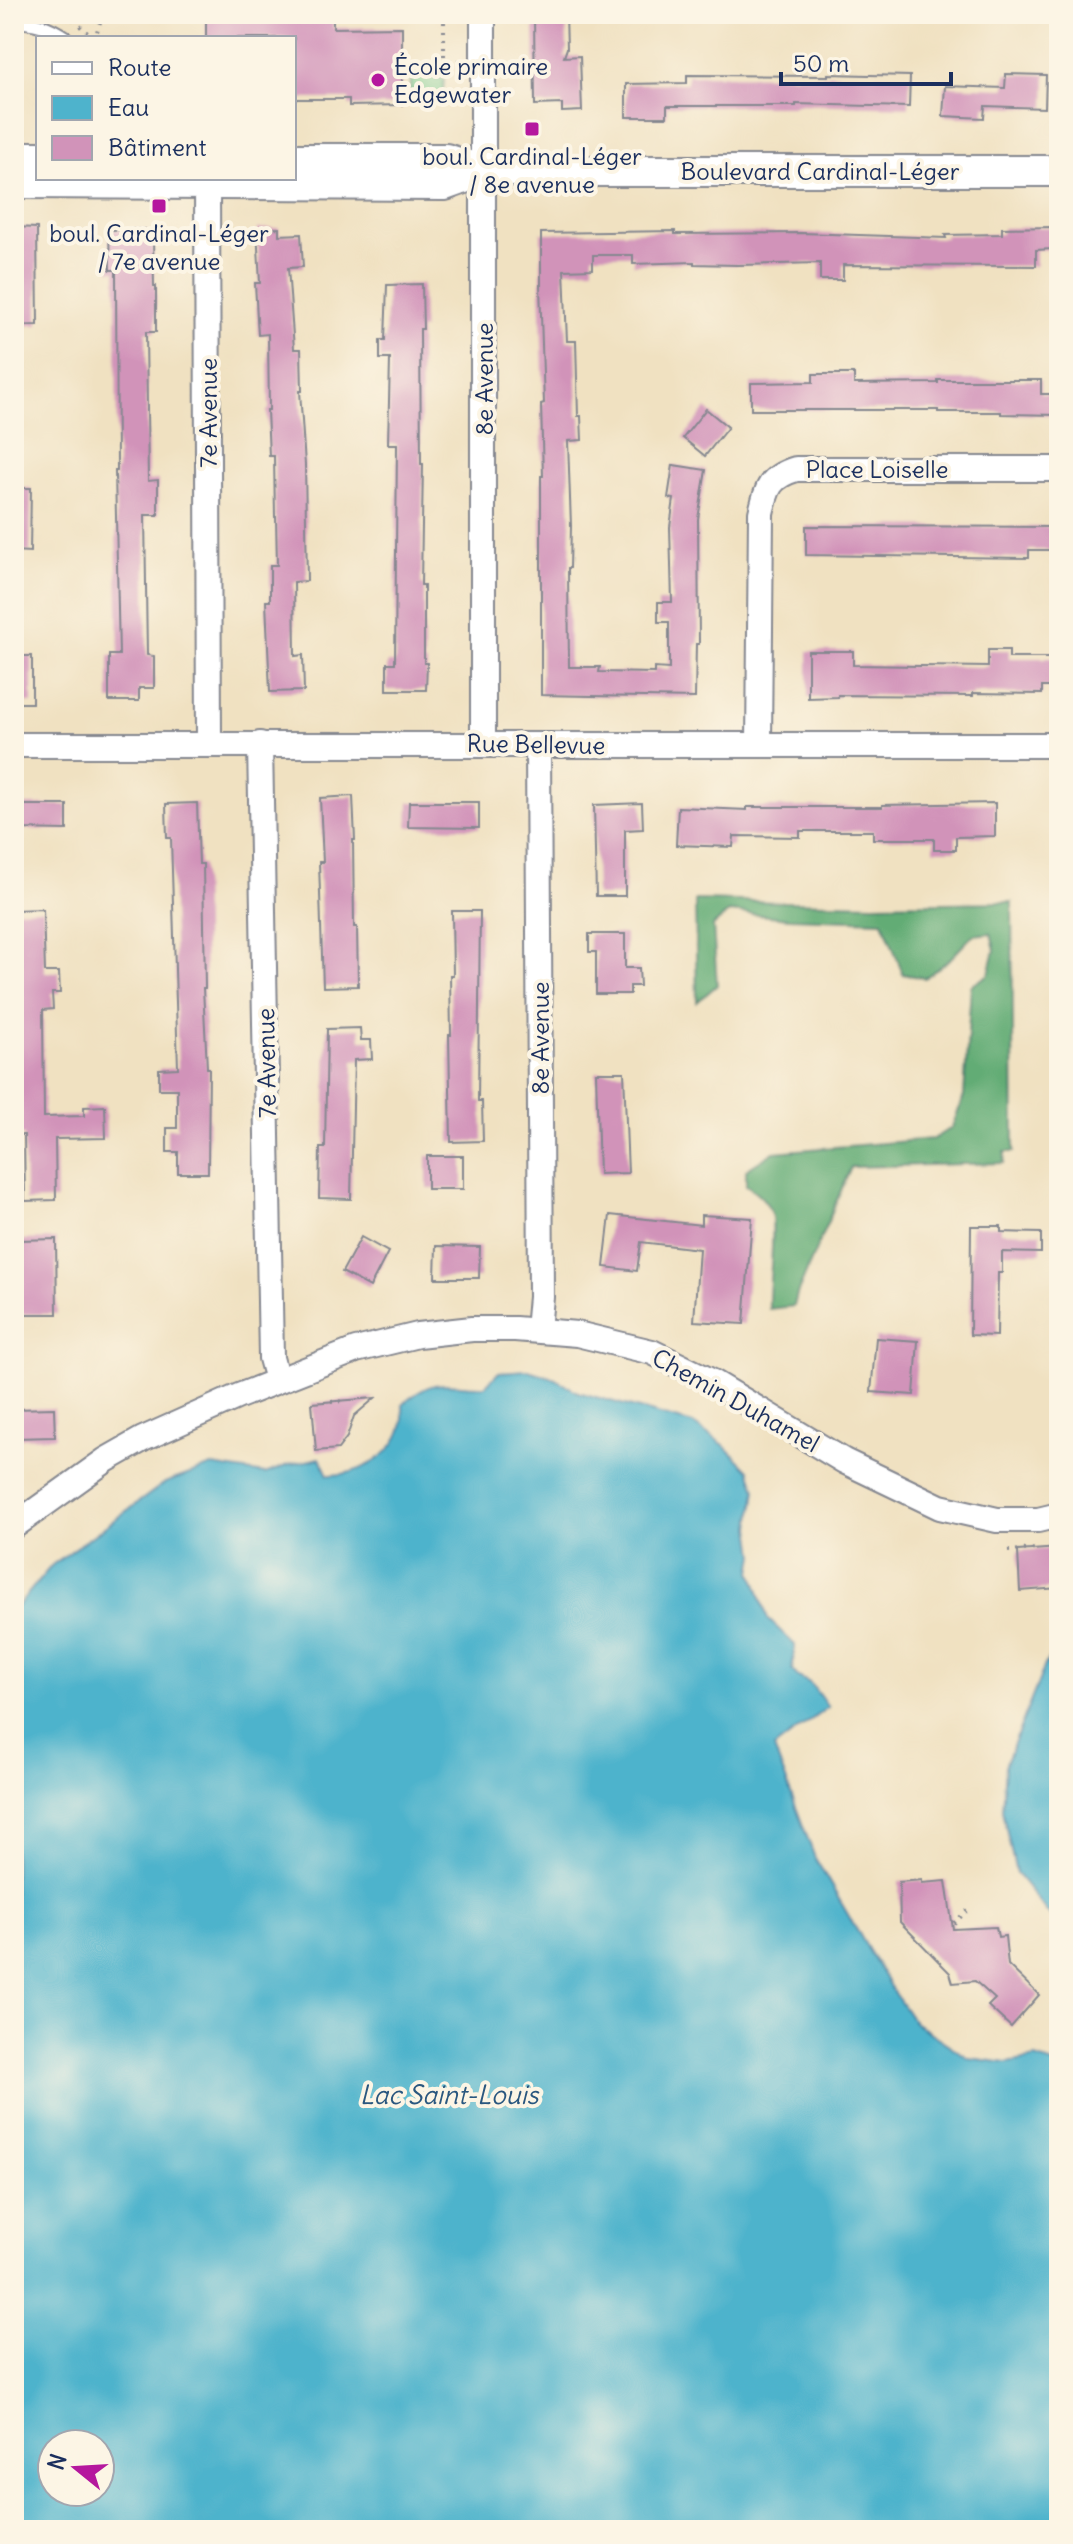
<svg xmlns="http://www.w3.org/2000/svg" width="1073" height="2544" font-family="Delius,sans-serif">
<rect width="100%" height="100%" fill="#fcf5e5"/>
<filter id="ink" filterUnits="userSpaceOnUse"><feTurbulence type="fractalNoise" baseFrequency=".0125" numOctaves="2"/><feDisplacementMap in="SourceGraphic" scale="16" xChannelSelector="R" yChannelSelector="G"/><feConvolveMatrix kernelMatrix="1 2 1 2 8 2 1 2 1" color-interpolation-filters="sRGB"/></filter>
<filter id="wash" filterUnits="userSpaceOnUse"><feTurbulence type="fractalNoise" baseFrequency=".006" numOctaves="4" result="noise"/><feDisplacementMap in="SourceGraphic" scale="32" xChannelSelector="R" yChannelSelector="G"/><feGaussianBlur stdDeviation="1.8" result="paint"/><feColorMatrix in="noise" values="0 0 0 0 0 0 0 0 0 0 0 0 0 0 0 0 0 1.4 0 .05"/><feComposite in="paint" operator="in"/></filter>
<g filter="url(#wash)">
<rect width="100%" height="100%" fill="#f0e1c1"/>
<path fill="#78c788" stroke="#4a7b73" stroke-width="2" d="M419,73L444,79L442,102L413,99L409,95L412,75Z"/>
<path fill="#62ac74" stroke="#3e6e69" stroke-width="2" d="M695,900L873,904L1012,902L1014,1152H1005L1004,1163L851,1167L797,1294L794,1306L769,1309C768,1287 776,1227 771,1213C767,1200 757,1192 746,1185V1170L774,1152L933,1139L952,1127L964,1096L971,986L989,974L995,950L991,933L973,935L950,959L925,978L903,974L883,921L789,918L729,912L713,926L717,985L697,1002Z"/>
<g fill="#4eb3cc" stroke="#347195" stroke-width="2" fill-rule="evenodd">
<path d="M528,1370L554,1378L578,1392L693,1424L724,1445L749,1470L756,1489L751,1527L755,1555L752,1571L768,1619L795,1645L792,1670L798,1677L810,1683L828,1707L774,1748L815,1858L889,1985L914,2022L969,2058L1007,2063L1036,2058L1059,2066V2530H14V1610L52,1565L165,1483L212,1466L265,1474L288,1465L320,1458L328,1475C356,1476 391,1458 401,1430C404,1423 403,1413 403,1404C437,1374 444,1387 485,1386L499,1372ZM52,2444H100V2492H52Z"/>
<path d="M1059,1643V1927L1016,1873L1002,1810L1005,1766L1045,1665Z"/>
</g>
<g id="blocks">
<g fill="#d193b9">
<path d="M206,14H333V28L402,27V105L349,106V99H294V38H206Z"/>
<path d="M534,14H566L567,48L564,57L580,56L582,111L562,112V104L535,105Z"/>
<path d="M828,74L910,76L909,107L796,104V106H667V117H626V84L687,83V75L828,76Z"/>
<path d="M1006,74L1046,75L1045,108L985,106L984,118L943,116L945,86L1005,88Z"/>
<path d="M14,227L37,228L38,325L14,326Z"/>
<path d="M1051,227L1052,249L1036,250V266L843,265V280H820V263L737,265L694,264V262L633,264V255H593V269L564,270L567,341H576L578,416H581L582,440L568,441L571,526L570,568H568L569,667H600L599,672L654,673V668L669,669V622H658V602H672L670,527L674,499L668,498L673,465L706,470L698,519L699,644H696L695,698L541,695V476H543L541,404L544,403L540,285H541V233L675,231V234L801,233L946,238L945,235L1002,234V228Z"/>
<path d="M279,228V235L301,234L303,267L288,268L294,349H301L302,391H300L305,465L307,581L294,582L295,656L303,655L304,691L270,692L266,601H270V565H277L276,517H275L274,456H269L267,410H269L268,334L258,335L255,283H260L257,229Z"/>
<path d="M145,229V238H153L154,286H156V332H146L147,409L148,481L158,480V515H145L147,655L154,656V688H139V701H109V655H119L115,471H117L116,270H110L109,230Z"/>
<path d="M422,284L423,329H420L421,464H423L421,585H424V663H427L426,690H387V663H395L397,444H388L390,359H380V340H385L387,285Z"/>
<path d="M813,374H854V384L938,383V380H1041V394H1059V415L1001,414V412H938V410H751V383L813,382Z"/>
<path d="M706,409L728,427L705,456L683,438Z"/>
<path d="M14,488H31L30,552L14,551Z"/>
<path d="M806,526L1059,527V550H1029V558L806,555Z"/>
<path d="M988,650H1009V658H1059V687H1042V694L973,693V696L838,695V697L808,698V651H853V665L988,667Z"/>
<rect x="14" y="656" width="18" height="47"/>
<path d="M353,796L355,840H353L354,927H357L358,986L323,987L319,862H323L320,798Z"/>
<path d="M409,802H479V828L408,827Z"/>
<path d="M197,803L199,864H203L205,988H203L207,1068H209L208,1173H178V1152H167V1128H177V1089H159V1069L178,1068L171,838H167L166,804Z"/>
<path d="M642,803L643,829L625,830V896H596L594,805Z"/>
<path d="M995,803V836L956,837V850H934V839H873V831H800V837L734,836L733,847L676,845L678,807L747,810V807H882V805Z"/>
<path d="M19,805H67V830L18,829Z"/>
<path d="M43,909L45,972H59L60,993H52L53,1009L43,1010L44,1117L84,1116V1107L105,1106L106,1138L55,1139L56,1200L25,1201L24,1135H16L14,910Z"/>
<path d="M452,911H480L478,1101H482L483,1141L451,1142L449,1035H451L450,975H453Z"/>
<path d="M589,934H625V968H639L640,986H630V994H596V952H589Z"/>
<path d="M360,1028L361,1040H371L372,1059L354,1060L351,1199L319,1198L320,1148H325L327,1029Z"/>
<path d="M596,1072H624L628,1173L599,1174Z"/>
<rect x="427" y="1156" width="36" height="33"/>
<path d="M610,1215L701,1225V1215L752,1218L744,1324L694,1321L699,1249L641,1242L637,1271L604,1267Z"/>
<path d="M971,1226H1001V1232L1041,1233V1253L1002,1252V1273H998L997,1336L970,1335Z"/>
<path d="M361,1237L388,1252L370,1287L342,1272Z"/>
<path d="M56,1239L57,1314H20L19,1240Z"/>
<path d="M436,1246L480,1247L479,1278H435Z"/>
<path d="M876,1338L918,1341L914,1395L871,1392Z"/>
<path d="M375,1398L354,1416L347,1437L338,1449L316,1451L312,1403Z"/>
<path d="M54,1408L55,1437L14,1438V1409Z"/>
<path d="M1059,1548V1588L1020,1591L1018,1551Z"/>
<path d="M922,1880V1883L946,1881L953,1929L996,1927L998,1937L1005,1936L1008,1965L1039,1995L1011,2027L988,2006L995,1999L975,1981L953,1983L950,1973L900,1922L899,1882Z"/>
</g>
</g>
</g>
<g filter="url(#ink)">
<use href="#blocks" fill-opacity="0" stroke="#868890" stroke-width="2"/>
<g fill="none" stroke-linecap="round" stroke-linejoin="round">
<g stroke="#868890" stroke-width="16">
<path id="service" d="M14,21C34,22 49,26 66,38"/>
</g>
<g stroke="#868890" stroke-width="28">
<g id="minor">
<path d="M483,14V743"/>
<path d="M207,178L209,744"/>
<path d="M260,744L271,1358L277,1380"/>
<path d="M14,745H1059"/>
<path d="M538,745L541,1297L538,1330"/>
<path d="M759,745L761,513C767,487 770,477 796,469H1059"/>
<path d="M14,1526L106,1460L143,1439L239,1396L356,1350L418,1335L472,1329H515L577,1334L652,1352L713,1382L844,1461L940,1507L997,1520H1038L1059,1515"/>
</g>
</g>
<g stroke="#868890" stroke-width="34">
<g id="tertiary">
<path d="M14,157H38"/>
<path d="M294,159H446L484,171H1059"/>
<path d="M14,183L445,185L484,171"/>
</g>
</g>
<g stroke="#868890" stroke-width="4" stroke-dasharray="2 6" stroke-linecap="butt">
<path d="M66,14L74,20"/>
<path d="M86,14L100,22L95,38"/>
<path d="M444,14V61"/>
<path d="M80,26L93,38"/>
<path d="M427,62L428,75"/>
<path d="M402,63L459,61"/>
<path d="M331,1402L346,1401"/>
<path d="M1008,1551L1036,1549"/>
<path d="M954,1923L968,1910"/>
</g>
<use href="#service" stroke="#fff" stroke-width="12"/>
<use href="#minor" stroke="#fff" stroke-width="24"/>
<use href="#tertiary" stroke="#fff" stroke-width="30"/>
</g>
</g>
<g fill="#b5179e" stroke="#fcf5e5" stroke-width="3">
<circle cx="378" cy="80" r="8"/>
<rect x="524" y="121" width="16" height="16" rx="4"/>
<rect x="151" y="198" width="16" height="16" rx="4"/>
</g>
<g text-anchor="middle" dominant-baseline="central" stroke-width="8" stroke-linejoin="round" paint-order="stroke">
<g font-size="24" fill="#1b2f5e" stroke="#fcf5e5">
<text x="394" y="66" text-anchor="start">École primaire<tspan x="394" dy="28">Edgewater</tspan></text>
<text x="532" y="156">boul. Cardinal-Léger<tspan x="532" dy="28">/ 8e avenue</tspan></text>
<text x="159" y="233">boul. Cardinal-Léger<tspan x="159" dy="28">/ 7e avenue</tspan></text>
</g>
<g font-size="24" fill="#1b2f5e" stroke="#fcf5e5">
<text x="820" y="171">Boulevard Cardinal-Léger</text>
<text transform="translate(484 379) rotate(-90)">8e Avenue</text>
<text transform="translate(208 413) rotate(-90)">7e Avenue</text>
<text x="877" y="469">Place Loiselle</text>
<text transform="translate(536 744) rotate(1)">Rue Bellevue</text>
<text transform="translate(540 1038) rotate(-90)">8e Avenue</text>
<text transform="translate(266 1063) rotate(-91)">7e Avenue</text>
<text transform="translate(736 1400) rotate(29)">Chemin Duhamel</text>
</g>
<g font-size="26" font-style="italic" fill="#2a577f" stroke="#fcf5e5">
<text x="449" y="2094">Lac Saint-Louis</text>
</g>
</g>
<rect width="1073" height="2544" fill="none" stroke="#fcf5e5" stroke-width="48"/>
<rect x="36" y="36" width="260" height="144" fill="#fcf5e5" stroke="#a2a6af" stroke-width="2"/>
<rect x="52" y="62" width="40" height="12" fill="#ffffff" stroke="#a2a6af" stroke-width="2"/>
<text x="108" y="76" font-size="24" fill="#1b2f5e">Route</text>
<rect x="52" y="96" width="40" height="24" fill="#4eb3cc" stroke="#a2a6af" stroke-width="2"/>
<text x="108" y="116" font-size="24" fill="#1b2f5e">Eau</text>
<rect x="52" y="136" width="40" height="24" fill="#d193b9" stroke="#a2a6af" stroke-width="2"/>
<text x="108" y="156" font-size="24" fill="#1b2f5e">Bâtiment</text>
<g transform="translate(76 2468) rotate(288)"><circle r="38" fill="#fcf5e5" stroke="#a2a6af" stroke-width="2"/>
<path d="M0-6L14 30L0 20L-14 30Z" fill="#b5179e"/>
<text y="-12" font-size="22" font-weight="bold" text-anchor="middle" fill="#1b2f5e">N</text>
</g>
<path d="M781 72v12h170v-12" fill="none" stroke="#1b2f5e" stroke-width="4"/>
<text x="793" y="72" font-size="24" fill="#1b2f5e" stroke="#fcf5e5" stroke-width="6" paint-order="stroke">50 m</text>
</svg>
